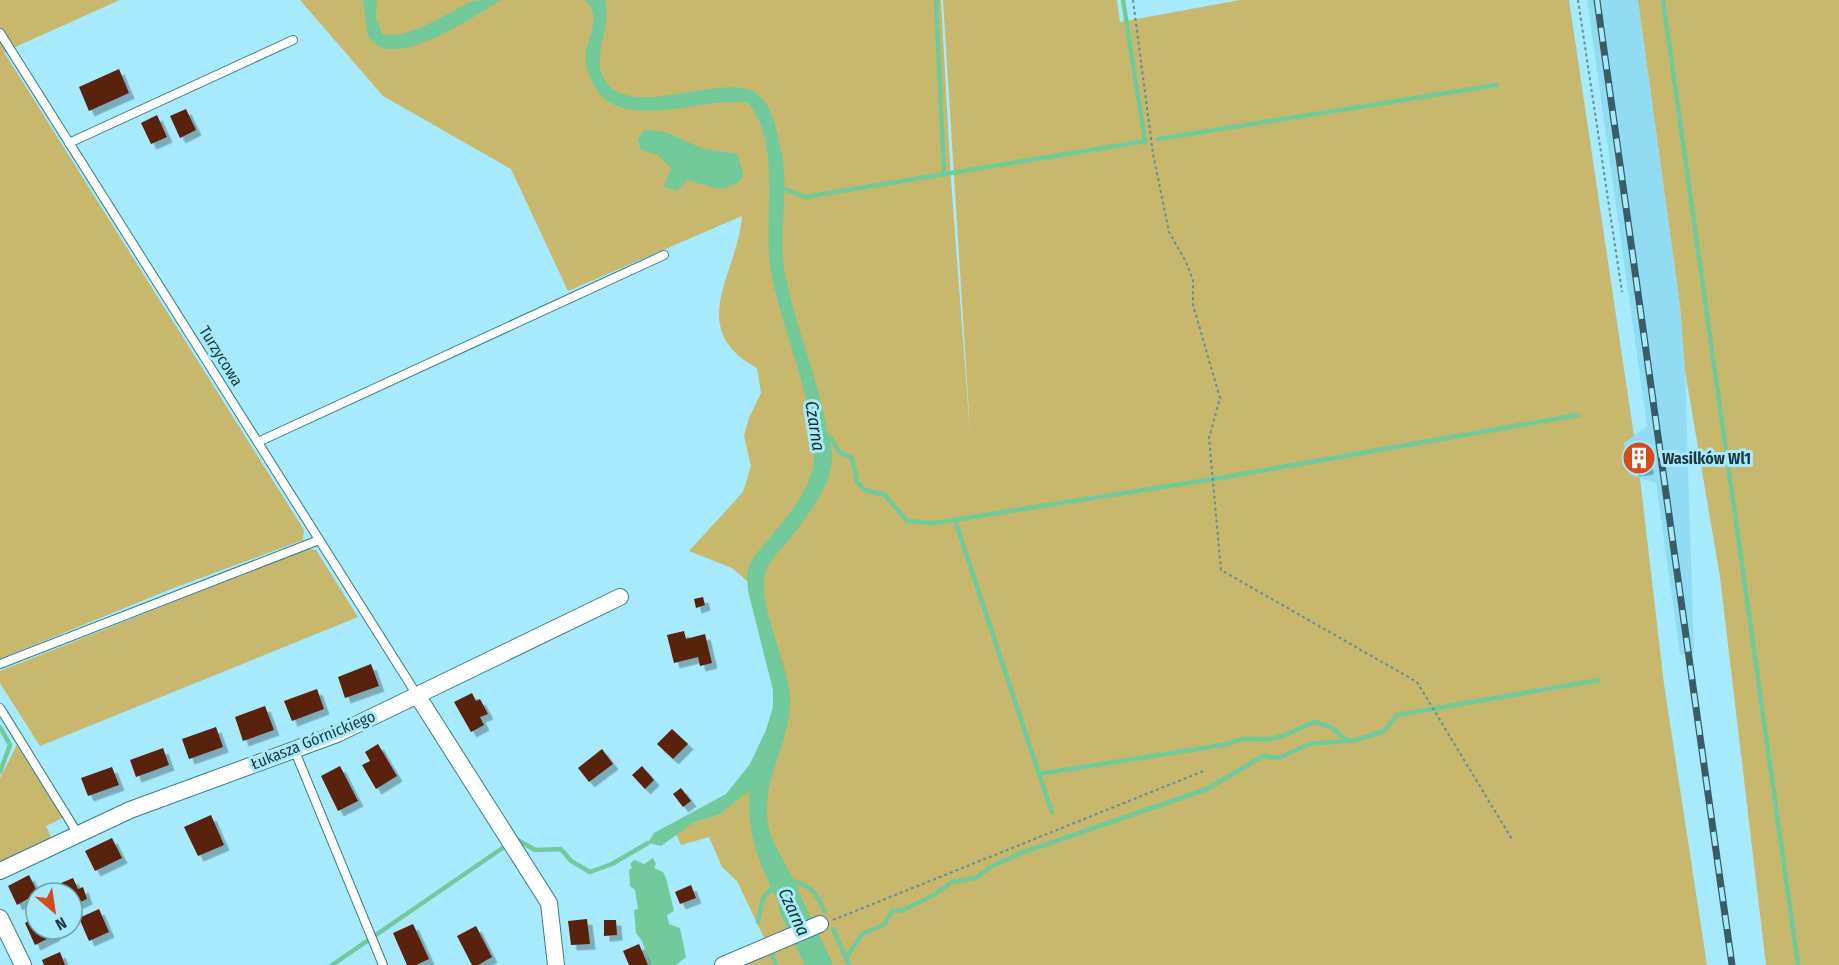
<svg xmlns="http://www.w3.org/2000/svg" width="1839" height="965" font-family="'Fira Sans Condensed',sans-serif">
<defs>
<filter id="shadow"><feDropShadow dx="5.5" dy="5.5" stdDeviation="0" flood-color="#0004"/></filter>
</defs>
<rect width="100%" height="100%" fill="#a7eafd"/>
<path fill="#92dcf3" d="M1587,0H1638L1680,305L1685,371L1694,653L1680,655L1656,483L1629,475L1624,443L1647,426Z"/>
<g fill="#c7b86e">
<path d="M0,0H120L4,52L304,530L303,540L171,589L0,659Z"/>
<path d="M300,0H941L951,180L971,446L943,0H1117L1120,22L1240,0H1569L1634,436L1624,443L1629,474L1640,478L1664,684L1707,965H714L766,942L737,881L722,867L709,837L681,845L676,834L693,823L720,814L750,789L782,697L753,586L732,568L689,551L743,492L751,466L744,436L749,418L761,393L757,368C684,328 738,274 742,216L568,291L511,169L383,96Z"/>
<path d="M1638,0H1839V965H1766L1720,577L1685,371L1680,305Z"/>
<path d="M307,549L316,550L358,617L40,746L0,683V671Z"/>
<path d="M17,745L63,818L46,826L52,839L0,862V778Z"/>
</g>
<g fill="#72c999">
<path d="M363,0H377L376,17L382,34C408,41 450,11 473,1C480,0 493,0 501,0C474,17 419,53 387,49C379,48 374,43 368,37Z"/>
<path d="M585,0H605C612,26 592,55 603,77C628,125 723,69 757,94C773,105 777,132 781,150C790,189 778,228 784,267C793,321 816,371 826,424C828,435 832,447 832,457C831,488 806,518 788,541C780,550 769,561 765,573C756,600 789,665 790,698C792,742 760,779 768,824C771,842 783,858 791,875C799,889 804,906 810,922L792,930C770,886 744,841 750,790L720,814L693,823L661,846L648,843L654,833L726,794L750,764L766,730L773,707V690L748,591L747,573L751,561C772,532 805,503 813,467C823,422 779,322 771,272C762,221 783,144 748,103C706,95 621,134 595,87C589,76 584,64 586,52C589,34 602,16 585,0Z"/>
<path d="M644,130L666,132L701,148L738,154L743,174L740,181C721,195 708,185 687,180L677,191L664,187L671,168L658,155L641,150L638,140Z"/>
<path d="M653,858L656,864L654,868L663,872L666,878L674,911L667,915L669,924L680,928L686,957L676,965H650L642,941L636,933L634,910L638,909L635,890L630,886L629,870L632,868L630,864L634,860L644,864Z"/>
</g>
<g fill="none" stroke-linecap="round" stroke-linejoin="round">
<g stroke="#72c999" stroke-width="4.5">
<path d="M936,0L944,174"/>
<path d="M1123,0L1145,141"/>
<path d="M1663,0L1798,965"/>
<path d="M1158,139L1497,85"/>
<path d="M780,187L805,197L1146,141"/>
<path d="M824,437L832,439L839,452L852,458L857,482L865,490L885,495L907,521L934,523L1214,479L1578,415"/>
<path d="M955,520L1039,774L1229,744C1246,734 1257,742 1275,738C1288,736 1302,726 1315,722L1331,727L1348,741"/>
<path d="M0,727L10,745L0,772"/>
<path d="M1039,774L1052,812"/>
<path d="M515,842L518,840L535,850L561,849L571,861L590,872L612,864L648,843"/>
<path d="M790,881C810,883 818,895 825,912"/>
<path d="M758,922L763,898L775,885"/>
<path d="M833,929L849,965"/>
<path d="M772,955L776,965"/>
<path d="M846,958L862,934L884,925L892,911L903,910L932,896L952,882L976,878L990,867L1021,853L1207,789L1263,756L1279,758L1309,744L1357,740L1384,731L1397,715L1599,680"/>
<path d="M332,965L504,847"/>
</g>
<path stroke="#72c999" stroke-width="26" d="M792,908L819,965"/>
</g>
<g fill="#58200d" filter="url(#shadow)">
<path d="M119,69L129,93L89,111L79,87Z"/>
<path d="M186,109L196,130L180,138L170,116Z"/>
<path d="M157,115L167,137L151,144L141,123Z"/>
<path d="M1645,446L1648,469L1633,471L1630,447Z"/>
<path d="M703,597L705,605L696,608L694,599Z"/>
<path d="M684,631L686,639L705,634L712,663L700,666L698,657L674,663L667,635Z"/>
<path d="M371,664L379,686L345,698L338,677Z"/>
<path d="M317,689L324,709L292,721L284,701Z"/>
<path d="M472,693L476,701L480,699L488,714L480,717L484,725L471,732L454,702Z"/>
<path d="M265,706L274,730L243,741L235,717Z"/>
<path d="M216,727L223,747L189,759L182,739Z"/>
<path d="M672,729L688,744L673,759L657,744Z"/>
<path d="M378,744L397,776L376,789L362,765L370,761L365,752Z"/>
<path d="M163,748L169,765L136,777L130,760Z"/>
<path d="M602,749L613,764L589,782L578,768Z"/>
<path d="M340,766L358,801L338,811L321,776Z"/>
<path d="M642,766L654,780L645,789L632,775Z"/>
<path d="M112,767L119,785L88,796L81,778Z"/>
<path d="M681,788L691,801L683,807L673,794Z"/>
<path d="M211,815L224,845L198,856L184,827Z"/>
<path d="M112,838L122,858L95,871L85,851Z"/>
<path d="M29,875L38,893L17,905L8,886Z"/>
<path d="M73,878L78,889L83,887L87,899L72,906V893H57L54,886Z"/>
<path d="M691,885L696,898L680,904L675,892Z"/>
<path d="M99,909L109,932L89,941L79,918Z"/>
<path d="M36,917V929H52L55,935L35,945L25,923Z"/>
<path d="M587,919L590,944L571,945L568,921Z"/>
<path d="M604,920H616L617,935L604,936Z"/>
<path d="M413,924L429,959L416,965H407L393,933Z"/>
<path d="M476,926L492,957L478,965H472L457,936Z"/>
<path d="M639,944L648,965H629L623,951Z"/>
<path d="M60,952L65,965H44L42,960Z"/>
</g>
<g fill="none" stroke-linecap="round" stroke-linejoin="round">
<g stroke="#397b8c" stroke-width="10">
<g id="lane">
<path d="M0,33L417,695"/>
<path d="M69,143L293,40"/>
<path d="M258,442L664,255"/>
<path d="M0,664L319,540"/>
<path d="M0,708L78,834"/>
<path d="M294,749L383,965"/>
</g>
</g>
<g stroke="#397b8c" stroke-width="18">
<g id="street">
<path d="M417,695L549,903L556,965"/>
<path d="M0,871L130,810L337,734L620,597"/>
<path d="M0,918L23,965"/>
<path d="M723,965L820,924"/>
</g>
</g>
<g stroke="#608f9c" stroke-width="2" stroke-dasharray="3 3" stroke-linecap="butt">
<path d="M1133,0L1153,154L1169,232L1186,262L1193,280V305L1220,398L1209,438L1221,570L1417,682L1513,841"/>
<path d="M1578,0L1622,292"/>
<path d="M833,920L1206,770"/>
</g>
<use href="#lane" stroke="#fff" stroke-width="8"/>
<use href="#street" stroke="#fff" stroke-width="16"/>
<g stroke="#395c67" stroke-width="7">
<path id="rail" d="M1597,0L1732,965"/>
</g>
<use href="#rail" stroke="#a7eafd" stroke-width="4.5" stroke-dasharray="14" stroke-linecap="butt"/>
</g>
<defs>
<g id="building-disc" transform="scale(1.725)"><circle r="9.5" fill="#d44c1b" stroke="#a7eafd"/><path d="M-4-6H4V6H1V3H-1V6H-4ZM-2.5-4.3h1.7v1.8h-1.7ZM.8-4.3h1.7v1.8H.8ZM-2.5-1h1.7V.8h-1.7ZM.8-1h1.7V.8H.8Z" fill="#fff"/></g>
</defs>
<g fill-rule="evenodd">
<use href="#building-disc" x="1639" y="458"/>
</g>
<g text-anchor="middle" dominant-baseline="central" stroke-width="6" stroke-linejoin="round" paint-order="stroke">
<g font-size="16" fill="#1d3840" stroke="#a7eafd">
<text transform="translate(221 356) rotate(58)">Turzycowa</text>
<text transform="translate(313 740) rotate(-22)">Łukasza Górnickiego</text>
</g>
<g font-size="16" font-weight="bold" fill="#1d3840" stroke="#a7eafd" text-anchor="start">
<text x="1662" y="458">Wasilków Wl1</text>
</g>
<g font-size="18" font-style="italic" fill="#0f3522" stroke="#a7eafd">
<text transform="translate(815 426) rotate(81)">Czarna</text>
<text transform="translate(794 912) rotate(65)">Czarna</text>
</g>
</g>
<g transform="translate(54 911) rotate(151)"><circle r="28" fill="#a7eafd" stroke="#70a3b1" stroke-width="1.5"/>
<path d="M0-4.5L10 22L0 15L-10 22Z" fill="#d44c1b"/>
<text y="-9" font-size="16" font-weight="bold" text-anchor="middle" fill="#1d3840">N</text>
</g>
</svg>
